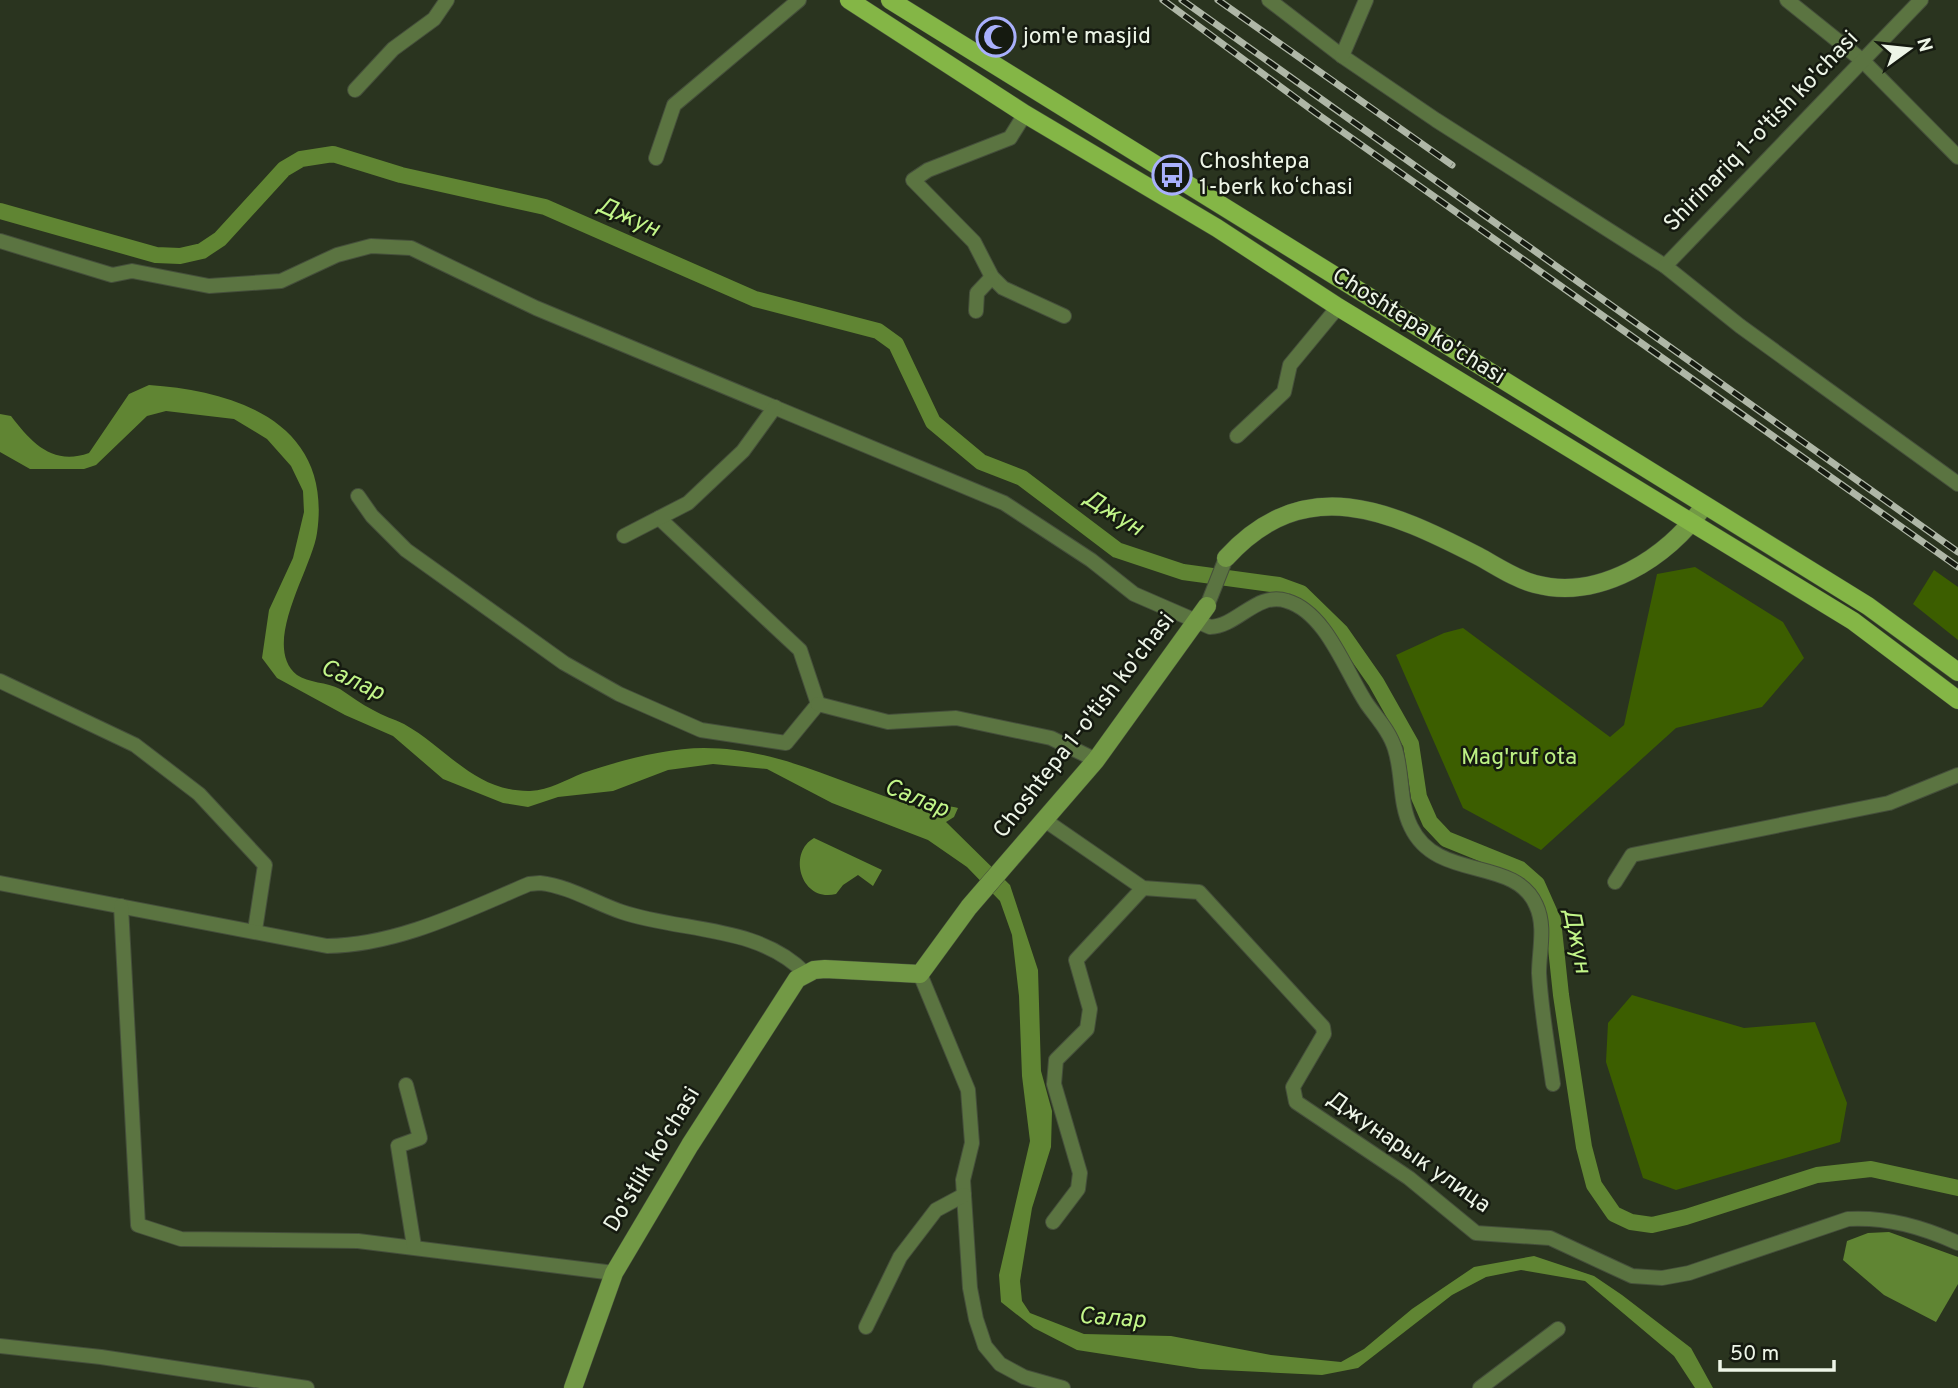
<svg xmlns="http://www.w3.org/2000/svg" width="1958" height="1388" font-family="Overpass,sans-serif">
<rect width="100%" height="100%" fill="#2a341f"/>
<g fill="#3c5e00">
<path d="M1695,567L1783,622L1804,658L1762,707L1676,728L1541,850L1463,808L1396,655L1444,633L1463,628L1610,737L1624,725L1657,574Z"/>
<path d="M1934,570L1958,587V640L1913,604Z"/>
<path d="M1632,995L1744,1028L1815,1022L1847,1103L1840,1142L1676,1190L1643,1178L1606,1062L1608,1023Z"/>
</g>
<g fill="#608533">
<path d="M149,385C237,391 333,423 317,533C312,569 260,645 297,675C308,683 327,682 340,689C351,696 361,704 373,710C383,716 394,719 404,724C447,748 475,792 530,791C550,790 565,780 583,773C618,761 667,748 704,748C779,748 844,785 914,806C927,810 944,804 958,808L954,817L946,822L1010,885L1038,970L1041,1071L1052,1111L1051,1147L1032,1208L1020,1281L1022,1301L1030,1313L1084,1334L1171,1336L1271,1355L1341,1362L1364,1349L1412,1309L1474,1267L1534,1256L1594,1276L1622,1295L1691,1348L1713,1388H1695L1674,1356L1585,1281L1521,1270L1486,1277L1452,1295L1358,1368L1322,1375L1200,1369L1077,1350L1034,1328L1001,1302L999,1275L1030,1141L1022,1076L1019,996L1012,935L1000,901L967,867L928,840L832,803L767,769L713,764L668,770L613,791L558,797L528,807L503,803L443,779L393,736L345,715L277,678L262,658L269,610L293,558L304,512L303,491L291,466L267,439L234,419L166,411L147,416L96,465L84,469H30L0,452V414L11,416C31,442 52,466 89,453L129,394Z"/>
<path d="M814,838L882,870L873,886L858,875L843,885L836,894C801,903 787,853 814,838Z"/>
<path d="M1889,1232L1958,1257V1284L1936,1322L1884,1295L1843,1260L1847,1241L1868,1233Z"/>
</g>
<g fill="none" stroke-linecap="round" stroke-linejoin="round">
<path stroke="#608533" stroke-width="16" d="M0,211L156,255L180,256L202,251L220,239L284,169L301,159L333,154L401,175L545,207L755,299L878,331L896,344L933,422L981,462L1022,478L1117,550L1183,572L1279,585L1301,593L1341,632L1376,682L1411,744L1419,797L1430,822L1446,839L1520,869L1537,884L1553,920L1561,995L1584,1147L1594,1185L1614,1214L1631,1222L1652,1225L1686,1217L1817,1175L1871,1169L1958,1188"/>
<g stroke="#454f3b" stroke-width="16">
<g id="street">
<path d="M1269,0L1342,56L1436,120L1665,266L1740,326L1958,484"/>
<path d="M1787,0L1863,61L1958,157"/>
<path d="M1342,56L1366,0"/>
<path d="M355,90L393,49L434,19L447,0"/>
<path d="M1025,114L1010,138L928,170L913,180L974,242L992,277L1003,288L1064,316"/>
<path d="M656,158L674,105L799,0"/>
<path d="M0,241L112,275L132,271L209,286L281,281L337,255L371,246L411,248L536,308L1004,503L1091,560L1134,594L1210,627C1238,626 1257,591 1287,601C1327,613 1346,673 1367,704C1377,718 1390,732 1395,749C1403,774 1399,803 1411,827C1437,882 1515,856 1536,905C1546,926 1539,951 1539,973C1541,1010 1548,1048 1553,1084"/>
<path d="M1665,266L1921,0"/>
<path d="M976,311L977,293L992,277"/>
<path d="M1237,436L1284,392L1290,365L1338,307"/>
<path d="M358,496L372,516L406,550L564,663L619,694L701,730L786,743L818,704"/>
<path d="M659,518L800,650L818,704"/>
<path d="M624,536L688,503L743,451L775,407"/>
<path d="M1207,606L1226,558"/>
<path d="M0,681L135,745L199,794L265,865L255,930"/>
<path d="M818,704L888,722L956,718L1051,738L1096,760"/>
<path d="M1046,821L1143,888L1199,892L1323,1027L1324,1034L1293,1087L1296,1102L1409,1178L1476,1233L1550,1238L1632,1276L1662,1278L1689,1273L1848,1219C1888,1217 1922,1227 1958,1243"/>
<path d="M1615,882L1632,855L1889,803L1958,775"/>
<path d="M0,883L327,946C398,945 465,911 529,884L540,883C569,886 595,903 622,912C682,932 758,925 805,973"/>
<path d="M121,906L138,1225L181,1239L358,1241L614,1273"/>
<path d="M920,974L968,1090L972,1143L963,1180L970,1288L976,1319L985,1346L1000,1364L1024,1377L1063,1388"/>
<path d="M406,1085L420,1138L398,1146L414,1246"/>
<path d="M1053,1222L1078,1189L1080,1173L1054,1084L1056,1060L1087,1029L1090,1009L1076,960L1143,888"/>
<path d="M866,1327L900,1257L936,1210L964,1195"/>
<path d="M0,1346L101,1357L307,1388"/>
<path d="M1480,1388L1558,1329"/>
</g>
</g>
<g stroke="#454f3b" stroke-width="19">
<g id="secondary">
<path d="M1226,558C1305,471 1390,511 1478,556C1495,565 1515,579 1535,584C1599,601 1668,558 1703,507"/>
<path d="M573,1388L614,1273L690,1145L797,979L814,970L825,969L920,974L969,907L1096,760L1207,606"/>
</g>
</g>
<g stroke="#454f3b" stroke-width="19">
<g id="primary">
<path d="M849,0L1025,114L1217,228L1338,307L1853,621L1958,700"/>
<path d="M890,0L1868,606L1958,672"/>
</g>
</g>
<use href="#street" stroke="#5b7441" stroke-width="14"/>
<use href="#secondary" stroke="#729945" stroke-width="18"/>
<use href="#primary" stroke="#84b646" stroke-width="18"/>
<g stroke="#afb7a7" stroke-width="7">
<g id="rail">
<path d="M1163,0L1316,113L1958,567"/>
<path d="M1182,0L1958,552"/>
<path d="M1218,0L1452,165"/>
</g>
</g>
<use href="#rail" stroke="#151a10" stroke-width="4.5" stroke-dasharray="13" stroke-linecap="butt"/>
</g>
<defs>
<g id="mosque-ring" transform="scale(2.0125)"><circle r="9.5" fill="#151a10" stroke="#a9b0fc" stroke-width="1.5"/><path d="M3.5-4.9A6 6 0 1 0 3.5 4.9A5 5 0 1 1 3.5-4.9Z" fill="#a9b0fc"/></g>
<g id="bus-ring" transform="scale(2.0125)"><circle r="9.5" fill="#151a10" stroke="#a9b0fc" stroke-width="1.5"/><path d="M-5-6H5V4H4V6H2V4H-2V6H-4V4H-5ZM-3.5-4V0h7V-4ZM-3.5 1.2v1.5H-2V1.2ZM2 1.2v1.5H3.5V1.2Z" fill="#a9b0fc"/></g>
</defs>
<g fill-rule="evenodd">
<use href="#mosque-ring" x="996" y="37"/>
<use href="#bus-ring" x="1172" y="175"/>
</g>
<g text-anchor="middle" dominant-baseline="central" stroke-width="5" stroke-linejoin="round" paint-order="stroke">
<g font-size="23" fill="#edf5e7" stroke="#151a10" text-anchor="start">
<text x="1023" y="37">jom'e masjid</text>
<text x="1199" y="162">Choshtepa<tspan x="1199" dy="26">1-berk koʻchasi</tspan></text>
</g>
<g font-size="23" fill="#edf5e7" stroke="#151a10">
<text transform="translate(1762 132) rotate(-46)">Shirinariq 1-o'tish ko'chasi</text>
<text transform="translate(1418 327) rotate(32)">Choshtepa ko'chasi</text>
<text transform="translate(1085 726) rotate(-52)">Choshtepa 1-o'tish ko'chasi</text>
<text transform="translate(1408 1153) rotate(35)">Джунарык улица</text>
<text transform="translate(653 1160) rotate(-59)">Do'stlik ko'chasi</text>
</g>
<g font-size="23" fill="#bcf083" stroke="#151a10">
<text x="1519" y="758">Mag'ruf ota</text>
</g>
<g font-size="24" font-style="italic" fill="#c2f689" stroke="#151a10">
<text transform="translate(628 218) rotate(24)">Джун</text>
<text transform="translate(1113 514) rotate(32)">Джун</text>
<text transform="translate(352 681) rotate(25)">Салар</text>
<text transform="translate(916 799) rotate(22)">Салар</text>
<text transform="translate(1576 941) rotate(79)">Джун</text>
<text transform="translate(1112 1319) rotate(4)">Салар</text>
</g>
</g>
<g transform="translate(1909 49) rotate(75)" stroke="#151a10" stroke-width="5" paint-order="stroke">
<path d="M0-5L12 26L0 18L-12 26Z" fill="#edf5e7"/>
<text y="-10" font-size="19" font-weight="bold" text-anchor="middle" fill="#edf5e7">N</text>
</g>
<path d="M1720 1360v10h114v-10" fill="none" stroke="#edf5e7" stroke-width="3.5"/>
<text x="1730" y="1360" font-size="21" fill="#edf5e7" stroke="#151a10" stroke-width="5" paint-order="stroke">50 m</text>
</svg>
